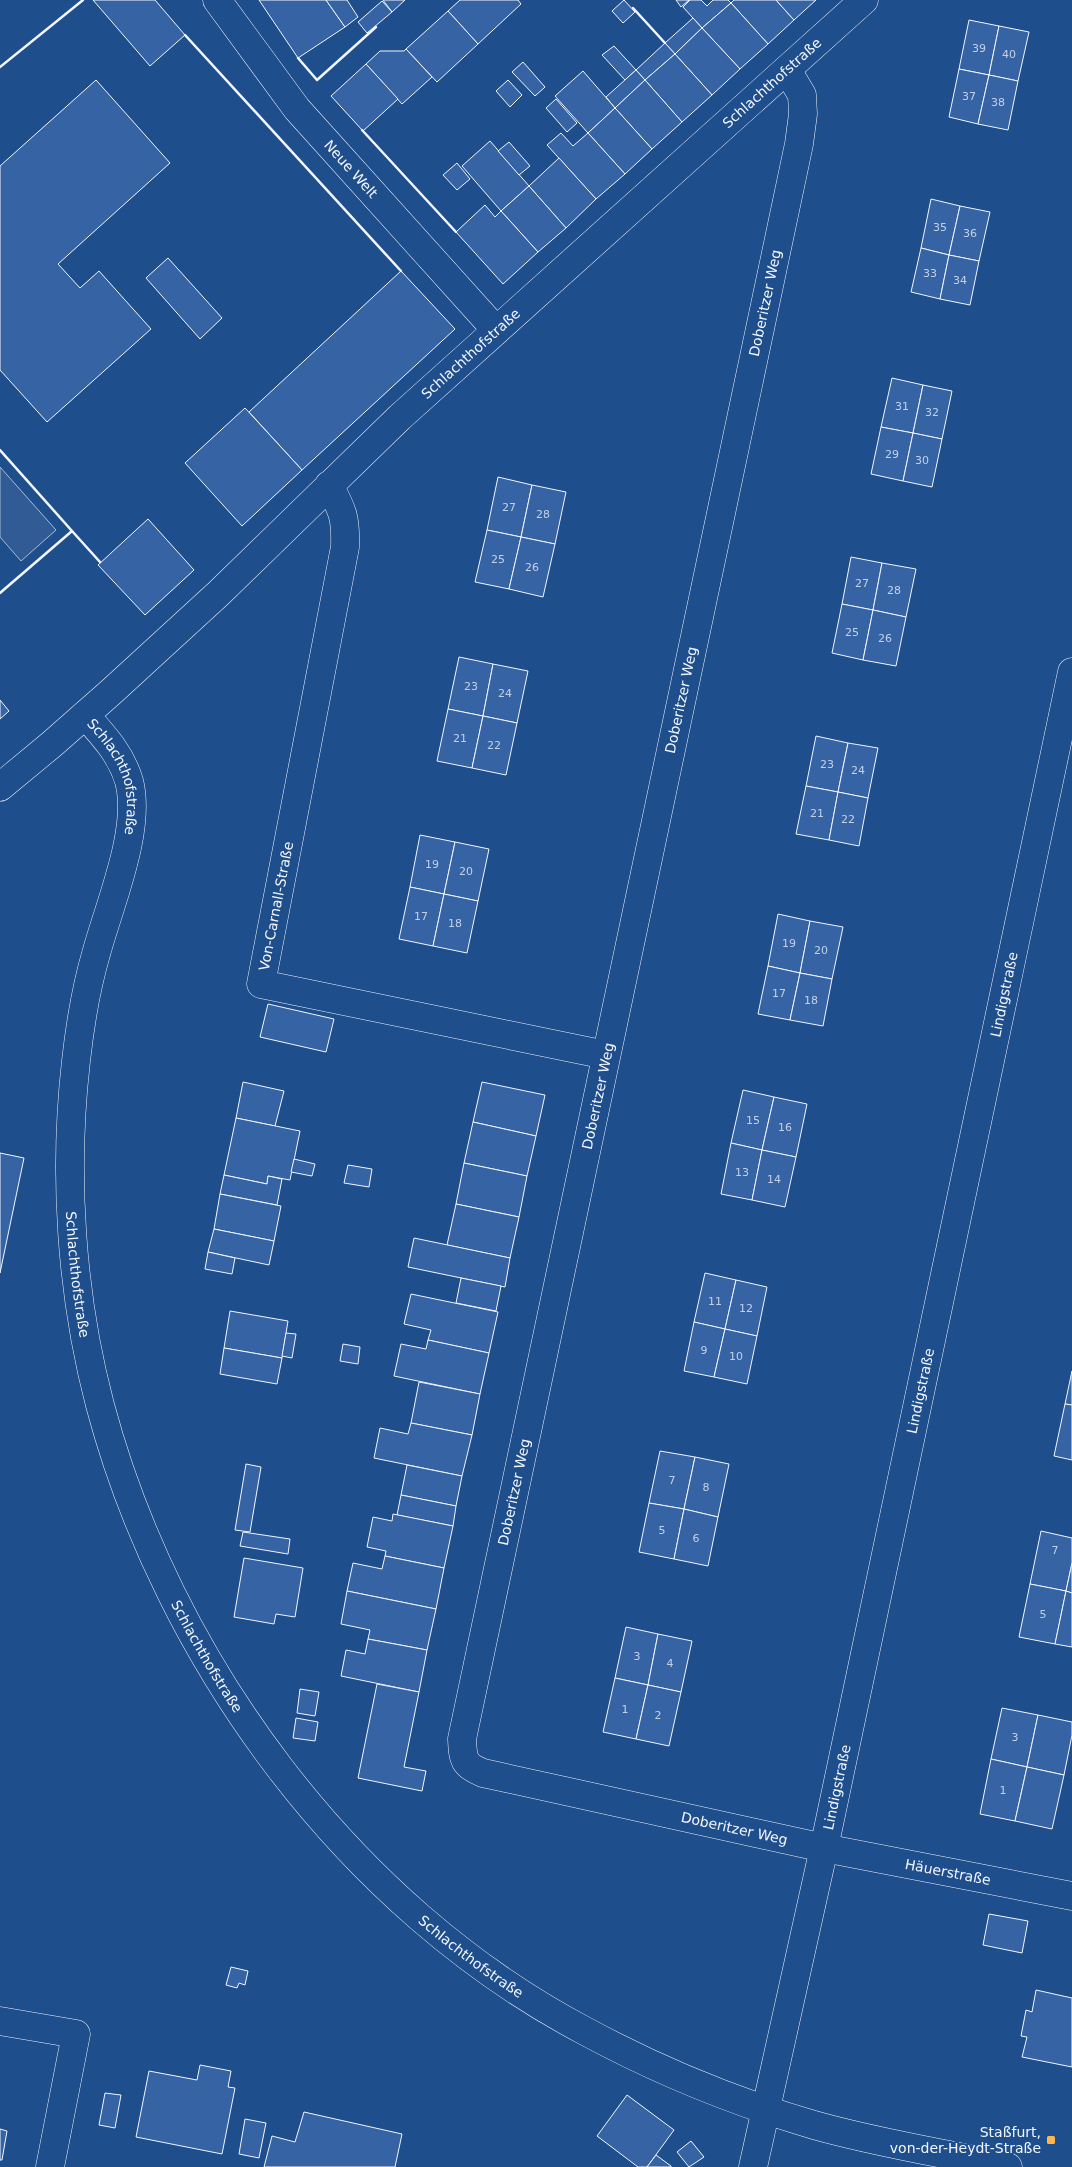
<svg xmlns="http://www.w3.org/2000/svg" width="1072" height="2167" font-family="'DejaVu Sans',sans-serif">
<rect width="100%" height="100%" fill="#1f4e8c"/>
<path fill="#305b95" stroke="#a8bbd7" d="M0,467L56,530L21,561L0,537Z"/>
<g fill="#3563a3" stroke="#f2f6ff">
<path d="M93,0H155L185,35L150,66Z"/>
<path d="M259,0H326L345,27L298,58Z"/>
<path d="M326,0H347L358,17L345,27Z"/>
<path d="M383,0H405L392,12Z"/>
<path d="M460,0H518L521,4L478,44L448,11Z"/>
<path d="M624,0L635,12L623,23L612,11Z"/>
<path d="M676,0H689L681,7Z"/>
<path d="M690,0H701L707,6L713,0H728L731,3L702,28L683,7Z"/>
<path d="M734,0H776L794,20L768,44L731,3Z"/>
<path d="M776,0H816L794,20Z"/>
<path d="M382,1L392,12L367,33L358,22Z"/>
<path d="M731,3L768,44L740,69L702,28Z"/>
<path d="M448,11L478,44L437,82L406,49Z"/>
<path d="M693,18L702,28L675,54L665,43Z"/>
<path d="M969,20L999,26L989,75L959,69Z"/>
<path d="M999,26L1029,32L1018,81L989,75Z"/>
<path d="M702,28L740,69L712,95L675,54Z"/>
<path d="M665,43L675,54L645,80L636,70Z"/>
<path d="M614,46L636,70L625,80L602,55Z"/>
<path d="M406,49L432,77L402,104L366,64L380,51H404Z"/>
<path d="M675,54L712,95L682,122L645,80Z"/>
<path d="M523,62L545,87L535,96L512,72Z"/>
<path d="M366,64L398,99L363,131L331,96Z"/>
<path d="M959,69L989,75L978,124L949,117Z"/>
<path d="M636,70L645,80L615,108L606,97Z"/>
<path d="M583,71L615,108L588,133L555,96Z"/>
<path d="M989,75L1018,81L1008,130L978,124Z"/>
<path d="M96,80L170,163L58,264L80,288L99,271L151,329L47,422L0,370V166Z"/>
<path d="M508,80L522,95L510,107L496,91Z"/>
<path d="M645,80L682,122L652,149L615,108Z"/>
<path d="M556,99L577,123L567,132L546,108Z"/>
<path d="M615,108L652,149L625,174L588,133Z"/>
<path d="M561,133L573,146L588,133L625,174L596,199L547,145Z"/>
<path d="M490,141L529,186L501,211L462,166Z"/>
<path d="M509,142L530,166L519,175L498,151Z"/>
<path d="M559,158L596,199L566,228L529,186Z"/>
<path d="M457,163L470,179L457,190L443,175Z"/>
<path d="M529,186L566,228L538,252L501,211Z"/>
<path d="M931,199L960,206L949,255L921,248Z"/>
<path d="M485,205L495,217L501,211L538,252L503,284L456,232Z"/>
<path d="M960,206L990,212L979,261L949,255Z"/>
<path d="M921,248L949,255L940,299L911,292Z"/>
<path d="M949,255L979,261L970,305L940,299Z"/>
<path d="M168,258L222,318L200,339L146,278Z"/>
<path d="M401,271L455,329L302,470L249,412Z"/>
<path d="M892,378L923,385L913,433L881,427Z"/>
<path d="M923,385L952,391L942,439L913,433Z"/>
<path d="M245,408L302,470L242,526L185,463Z"/>
<path d="M881,427L913,433L903,481L871,474Z"/>
<path d="M913,433L942,439L932,487L903,481Z"/>
<path d="M498,477L532,485L521,537L487,530Z"/>
<path d="M532,485L566,492L555,544L521,537Z"/>
<path d="M148,519L194,570L145,615L98,565Z"/>
<path d="M487,530L521,537L509,589L475,582Z"/>
<path d="M521,537L555,544L543,597L509,589Z"/>
<path d="M851,557L882,563L873,610L842,604Z"/>
<path d="M882,563L916,569L906,617L873,610Z"/>
<path d="M842,604L873,610L863,660L832,653Z"/>
<path d="M873,610L906,617L896,666L863,660Z"/>
<path d="M459,657L493,664L483,716L448,709Z"/>
<path d="M493,664L528,671L517,723L483,716Z"/>
<path d="M0,700L9,711L0,719Z"/>
<path d="M448,709L483,716L472,768L437,761Z"/>
<path d="M483,716L517,723L506,775L472,768Z"/>
<path d="M816,736L848,743L838,792L806,786Z"/>
<path d="M848,743L878,748L868,798L838,792Z"/>
<path d="M806,786L838,792L829,840L796,834Z"/>
<path d="M838,792L868,798L859,846L829,840Z"/>
<path d="M420,835L455,842L444,894L410,887Z"/>
<path d="M455,842L489,849L478,901L444,894Z"/>
<path d="M410,887L444,894L433,946L399,939Z"/>
<path d="M444,894L478,901L467,953L433,946Z"/>
<path d="M778,914L810,921L800,973L768,966Z"/>
<path d="M810,921L843,927L832,979L800,973Z"/>
<path d="M768,966L800,973L790,1020L758,1014Z"/>
<path d="M800,973L832,979L823,1026L790,1020Z"/>
<path d="M268,1004L334,1019L326,1052L260,1037Z"/>
<path d="M243,1082L284,1091L275,1126L236,1118Z"/>
<path d="M482,1082L545,1095L536,1136L473,1122Z"/>
<path d="M743,1090L774,1097L762,1150L731,1143Z"/>
<path d="M774,1097L807,1104L796,1157L762,1150Z"/>
<path d="M236,1118L300,1131L290,1180L268,1176L267,1184L224,1175Z"/>
<path d="M473,1122L536,1136L527,1176L464,1163Z"/>
<path d="M731,1143L762,1150L752,1200L721,1194Z"/>
<path d="M762,1150L796,1157L785,1207L752,1200Z"/>
<path d="M0,1153L24,1158L0,1273Z"/>
<path d="M294,1159L315,1164L312,1176L291,1172Z"/>
<path d="M464,1163L527,1176L519,1217L456,1204Z"/>
<path d="M348,1165L372,1169L369,1187L344,1183Z"/>
<path d="M224,1175L267,1184L268,1176L282,1179L277,1205L220,1194Z"/>
<path d="M220,1194L281,1206L274,1241L214,1229Z"/>
<path d="M456,1204L519,1217L510,1258L447,1245Z"/>
<path d="M214,1229L274,1241L269,1265L208,1252Z"/>
<path d="M414,1238L510,1258L505,1287L408,1267Z"/>
<path d="M208,1252L235,1258L232,1274L205,1269Z"/>
<path d="M705,1273L736,1280L725,1329L694,1322Z"/>
<path d="M461,1278L501,1286L496,1311L456,1303Z"/>
<path d="M736,1280L767,1287L757,1336L725,1329Z"/>
<path d="M411,1294L498,1312L489,1353L428,1340L431,1330L404,1324Z"/>
<path d="M230,1311L288,1321L282,1358L224,1348Z"/>
<path d="M694,1322L725,1329L714,1377L684,1371Z"/>
<path d="M725,1329L757,1336L747,1384L714,1377Z"/>
<path d="M286,1333L296,1334L292,1358L282,1356Z"/>
<path d="M428,1340L489,1353L480,1394L394,1376L401,1344L426,1349Z"/>
<path d="M343,1344L360,1347L358,1364L340,1361Z"/>
<path d="M224,1348L282,1358L277,1384L220,1374Z"/>
<path d="M1072,1371V1405L1065,1404Z"/>
<path d="M419,1382L480,1394L472,1435L411,1423Z"/>
<path d="M1065,1404L1072,1405V1460L1054,1456Z"/>
<path d="M411,1423L472,1435L462,1476L374,1458L380,1428L408,1434Z"/>
<path d="M660,1451L695,1457L684,1509L649,1503Z"/>
<path d="M695,1457L729,1464L718,1517L684,1509Z"/>
<path d="M246,1464L261,1467L250,1532L235,1530Z"/>
<path d="M407,1465L462,1476L456,1506L401,1495Z"/>
<path d="M401,1495L456,1506L453,1526L397,1515Z"/>
<path d="M649,1503L684,1509L674,1559L639,1552Z"/>
<path d="M684,1509L718,1517L708,1566L674,1559Z"/>
<path d="M393,1514L453,1526L444,1568L385,1556L386,1551L367,1547L373,1517L392,1521Z"/>
<path d="M1041,1531L1072,1538V1563L1066,1591L1030,1584Z"/>
<path d="M243,1532L290,1539L288,1554L240,1546Z"/>
<path d="M385,1556L444,1568L436,1609L347,1591L353,1563L382,1569Z"/>
<path d="M244,1558L303,1568L295,1617L276,1614L274,1624L234,1617Z"/>
<path d="M1072,1563V1593L1066,1591Z"/>
<path d="M1030,1584L1066,1591L1055,1644L1019,1637Z"/>
<path d="M347,1591L436,1609L427,1650L368,1639L370,1630L341,1624Z"/>
<path d="M1066,1591L1072,1593V1647L1055,1644Z"/>
<path d="M626,1627L658,1634L648,1685L615,1678Z"/>
<path d="M658,1634L692,1641L681,1692L648,1685Z"/>
<path d="M368,1639L427,1650L419,1692L341,1676L346,1650L365,1654Z"/>
<path d="M615,1678L648,1685L636,1739L603,1732Z"/>
<path d="M377,1684L419,1692L404,1767L426,1771L422,1791L358,1778Z"/>
<path d="M648,1685L681,1692L669,1746L636,1739Z"/>
<path d="M300,1689L319,1692L315,1716L297,1713Z"/>
<path d="M1002,1708L1038,1715L1027,1767L991,1759Z"/>
<path d="M1038,1715L1072,1722V1735L1064,1775L1027,1767Z"/>
<path d="M296,1718L318,1722L315,1741L293,1738Z"/>
<path d="M991,1759L1027,1767L1015,1821L980,1814Z"/>
<path d="M1027,1767L1064,1775L1052,1829L1015,1821Z"/>
<path d="M989,1914L1028,1921L1022,1953L983,1945Z"/>
<path d="M231,1967L248,1971L245,1985L239,1983L237,1988L226,1985Z"/>
<path d="M1036,1990L1072,1998V2067L1022,2057L1027,2037L1021,2036L1026,2010L1032,2012Z"/>
<path d="M200,2065L231,2071L228,2087L235,2088L222,2154L136,2137L149,2071L197,2080Z"/>
<path d="M105,2093L121,2095L115,2128L99,2125Z"/>
<path d="M627,2095L674,2130L647,2167H638L597,2136Z"/>
<path d="M304,2112L402,2134L395,2167H264L272,2136L295,2142Z"/>
<path d="M245,2119L266,2123L259,2158L239,2154Z"/>
<path d="M0,2129L7,2131L2,2160H0Z"/>
<path d="M691,2141L704,2157L689,2167L677,2152Z"/>
<path d="M656,2155L671,2166V2167H647Z"/>
</g>
<g fill="none" stroke-linecap="round" stroke-linejoin="round">
<g stroke="#f2f6ff" stroke-width="29">
<g id="minor">
<path id="s1" d="M217,0L297,109L496,330"/>
<path id="s2" d="M787,70L802,95L803,114L799,144L462,1739C463,1759 463,1765 483,1773L824,1848L1072,1896"/>
<path d="M329,485C343,511 346,518 345,547L261,984L606,1055"/>
<path d="M0,2021L76,2034L50,2167"/>
<path id="s3" d="M753,2167L824,1848L1072,672"/>
</g>
</g>
<g stroke="#f2f6ff" stroke-width="29">
<g id="tertiary">
<path id="s4" d="M85,715C103,735 121,754 129,781C142,830 109,905 96,954C86,988 80,1025 76,1061C63,1174 71,1295 100,1405C168,1661 349,1907 585,2031C657,2070 735,2102 814,2125C877,2143 943,2153 1008,2167"/>
<path id="s5" d="M0,787L52,744L111,692L219,593L400,417L864,0"/>
</g>
</g>
<use href="#minor" stroke="#1f4e8c" stroke-width="28"/>
<use href="#tertiary" stroke="#1f4e8c" stroke-width="28"/>
<g stroke="#f2f6ff" stroke-width="2.5">
<path d="M633,8L665,43"/>
<path d="M185,35L401,271"/>
<path d="M298,58L317,80L376,27"/>
<path d="M0,67L83,0"/>
<path d="M362,130L456,232"/>
<path d="M0,450L72,531"/>
<path d="M0,593L72,531L100,562"/>
</g>
</g>
<rect fill="#ffb74d" stroke="#1f4e8c" stroke-width="2" x="1046" y="2135" width="10" height="10" rx="2.5"/>
<g text-anchor="middle" dominant-baseline="central" stroke-width="4" stroke-linejoin="round" paint-order="stroke">
<g font-size="11" fill="#c3d1e8">
<text x="979" y="48">39</text>
<text x="1009" y="54">40</text>
<text x="969" y="96">37</text>
<text x="998" y="102">38</text>
<text x="940" y="227">35</text>
<text x="970" y="233">36</text>
<text x="930" y="273">33</text>
<text x="960" y="280">34</text>
<text x="902" y="406">31</text>
<text x="932" y="412">32</text>
<text x="892" y="454">29</text>
<text x="922" y="460">30</text>
<text x="509" y="507">27</text>
<text x="543" y="514">28</text>
<text x="498" y="559">25</text>
<text x="532" y="567">26</text>
<text x="862" y="583">27</text>
<text x="894" y="590">28</text>
<text x="852" y="632">25</text>
<text x="885" y="638">26</text>
<text x="471" y="686">23</text>
<text x="505" y="693">24</text>
<text x="460" y="738">21</text>
<text x="494" y="745">22</text>
<text x="827" y="764">23</text>
<text x="858" y="770">24</text>
<text x="817" y="813">21</text>
<text x="848" y="819">22</text>
<text x="432" y="864">19</text>
<text x="466" y="871">20</text>
<text x="421" y="916">17</text>
<text x="455" y="923">18</text>
<text x="789" y="943">19</text>
<text x="821" y="950">20</text>
<text x="779" y="993">17</text>
<text x="811" y="1000">18</text>
<text x="753" y="1120">15</text>
<text x="785" y="1127">16</text>
<text x="742" y="1172">13</text>
<text x="774" y="1179">14</text>
<text x="715" y="1301">11</text>
<text x="746" y="1308">12</text>
<text x="704" y="1350">9</text>
<text x="736" y="1356">10</text>
<text x="672" y="1480">7</text>
<text x="706" y="1487">8</text>
<text x="662" y="1530">5</text>
<text x="696" y="1538">6</text>
<text x="1055" y="1550">7</text>
<text x="1043" y="1614">5</text>
<text x="637" y="1656">3</text>
<text x="670" y="1663">4</text>
<text x="625" y="1709">1</text>
<text x="658" y="1715">2</text>
<text x="1015" y="1737">3</text>
<text x="1003" y="1790">1</text>
</g>
<g font-size="14" fill="#f2f6ff" stroke="#1f4e8c">
<text stroke="none"><textPath href="#s5" startOffset="1045">Schlachthofstraße</textPath></text>
<text stroke="none"><textPath href="#s1" startOffset="216">Neue Welt</textPath></text>
<text transform="translate(765 303) rotate(-78)">Doberitzer Weg</text>
<text stroke="none"><textPath href="#s5" startOffset="640">Schlachthofstraße</textPath></text>
<text transform="translate(681 700) rotate(-78)">Doberitzer Weg</text>
<text stroke="none"><textPath href="#s4" startOffset="71">Schlachthofstraße</textPath></text>
<text transform="translate(276 906) rotate(-79)">Von-Carnall-Straße</text>
<text stroke="none"><textPath href="#s3" startOffset="1199">Lindigstraße</textPath></text>
<text transform="translate(598 1096) rotate(-78)">Doberitzer Weg</text>
<text stroke="none"><textPath href="#s4" startOffset="581">Schlachthofstraße</textPath></text>
<text stroke="none"><textPath href="#s3" startOffset="794">Lindigstraße</textPath></text>
<text transform="translate(514 1492) rotate(-78)">Doberitzer Weg</text>
<text stroke="none"><textPath href="#s4" startOffset="988">Schlachthofstraße</textPath></text>
<text stroke="none"><textPath href="#s3" startOffset="389">Lindigstraße</textPath></text>
<text stroke="none"><textPath href="#s2" startOffset="2010">Doberitzer Weg</textPath></text>
<text stroke="none"><textPath href="#s2" startOffset="2228">Häuerstraße</textPath></text>
<text stroke="none"><textPath href="#s4" startOffset="1391">Schlachthofstraße</textPath></text>
</g>
<g font-size="14" fill="#f2f6ff" stroke="#1f4e8c" text-anchor="end">
<text x="1041" y="2132">Staßfurt,<tspan x="1041" dy="16">von-der-Heydt-Straße</tspan></text>
</g>
</g>
</svg>
